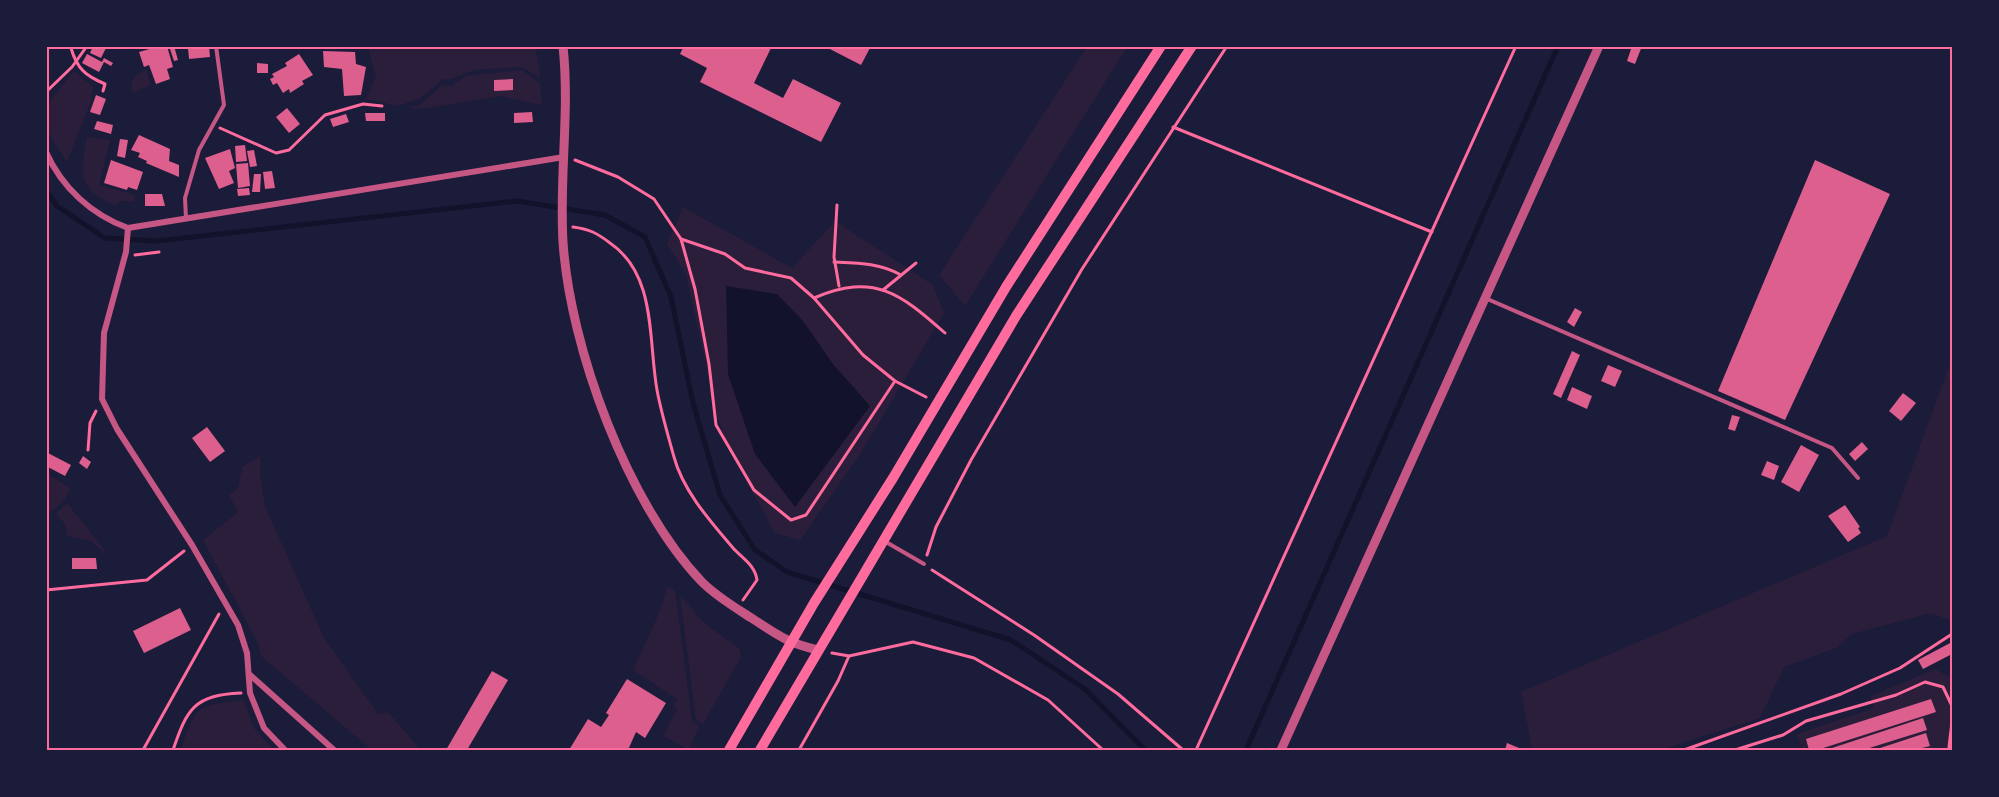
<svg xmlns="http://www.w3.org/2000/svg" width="1999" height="797" font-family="'Fira Sans',sans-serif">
<rect width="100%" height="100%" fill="#1b1b3a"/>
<g fill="#2a1e3b">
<path d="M368,47H535L541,78L521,67L474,70L451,79H443L421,98L398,106L366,99L376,77Z"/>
<path d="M1087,47H1127L965,306L939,275Z"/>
<path d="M146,69L151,85L132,93C129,79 135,76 146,69Z"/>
<path d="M522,70L540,84L542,105L500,96L421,109L407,108L421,104L442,85L452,86L465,76Z"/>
<path d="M74,71L93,87L91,101L67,162L48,132L47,105Z"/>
<path d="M87,137L110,140L99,185L135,195L134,202L121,201L115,205C77,189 80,174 87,137Z"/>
<path d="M683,207L792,268L835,221L933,285L944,313L859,456L800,540L775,533L729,450L717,415L686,274L667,244Z"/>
<path d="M1952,358V621L1931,613L1852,634L1836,648L1784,667L1760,718L1660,750H1532L1521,692L1887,536Z"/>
<path d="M261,455L260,474L265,506L324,638L378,714L388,712L421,750H372L261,656L258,643L203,540L238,512L229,495L238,489L242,467Z"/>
<path d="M46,473L70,488L66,498L53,511L47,510Z"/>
<path d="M67,503L111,558L91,541L67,536L65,524L56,514Z"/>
<path d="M667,587L675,590L692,721L699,726L689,750L663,736L677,709L673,706L677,699L633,670C645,641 660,618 667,587Z"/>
<path d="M680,595L705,624L739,648L741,657L703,724L696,720Z"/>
<path d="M1935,669L1952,678V750H1802L1797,734L1874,708L1871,696Z"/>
<path d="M244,700L254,728L274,750H181C196,704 196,706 244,700Z"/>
</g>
<path fill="#12122b" d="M726,286L777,294L803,321L833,364L870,406L795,507L755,454L728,374Z"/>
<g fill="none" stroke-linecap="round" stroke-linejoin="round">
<g stroke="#12122b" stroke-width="5">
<path d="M46,191L57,206L105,238L157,241L517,201L605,215L645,237L671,297L693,403L720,495L755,550L787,572L1011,640L1085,689L1145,750"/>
<path d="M1246,750L1558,46"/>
</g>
</g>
<g fill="#dd5f8e">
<path d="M93,46H107L101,58L90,53Z"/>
<path d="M160,46H167L173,67L167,69L170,79L156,84L149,65L144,67L139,52Z"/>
<path d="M169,46H174L178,60L174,61Z"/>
<path d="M209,46L210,57L189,59L188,48Z"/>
<path d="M684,46H772L754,83L783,98L793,79L841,103L821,142L700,82L707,68L680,54Z"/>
<path d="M824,46H871L861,65Z"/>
<path d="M1632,46H1642L1635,64L1627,61Z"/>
<path d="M323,51L355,52L356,64L366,67L361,95L344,96L342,69L324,67Z"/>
<path d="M87,54L102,62L104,58L113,63L111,66L104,62L99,72L82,63Z"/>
<path d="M299,54L313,75L302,81L304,84L290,93L289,89L283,93L277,83L273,85L270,79L274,77L272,74L287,66L285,63Z"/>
<path d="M257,63L268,64V73H257Z"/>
<path d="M513,79V90L494,91V80Z"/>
<path d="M96,95L106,99L100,115L90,112Z"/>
<path d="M287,108L300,124L289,133L276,117Z"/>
<path d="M532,112L533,122L514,123V113Z"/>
<path d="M365,113H385V121H366Z"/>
<path d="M346,114L349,122L333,127L330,119Z"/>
<path d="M97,121L113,125L111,134L94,129Z"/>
<path d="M139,135L170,149L169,161L179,165V177L146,163L147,161L138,157L140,153L131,150Z"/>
<path d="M120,139L128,140L125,158L117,156Z"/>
<path d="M245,145L247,161L236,162L235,146Z"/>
<path d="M230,149L235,168L229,171L234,183L219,189L205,158Z"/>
<path d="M254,150L257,166L250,167L247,151Z"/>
<path d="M111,160L143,172L137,190L128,187L127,190L104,183Z"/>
<path d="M1815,160L1890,194L1785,420L1718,391Z"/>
<path d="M248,163L250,186L238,188L236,164Z"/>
<path d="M272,171L275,188L265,189L263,172Z"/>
<path d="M254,174H261L260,192H252Z"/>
<path d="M249,188L250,195L238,196L237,189Z"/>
<path d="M145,194H162L165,206H145Z"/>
<path d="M1575,308L1582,312L1574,327L1567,322Z"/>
<path d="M1572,351L1580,355L1561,398L1553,394Z"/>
<path d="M1608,365L1622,371L1615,387L1601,381Z"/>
<path d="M1572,387L1592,396L1587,409L1567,400Z"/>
<path d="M1903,393L1916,403L1901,421L1889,411Z"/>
<path d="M1732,415L1740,417L1735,431L1728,429Z"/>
<path d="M207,427L225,451L210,462L192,438Z"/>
<path d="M1862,442L1868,449L1855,461L1849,454Z"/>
<path d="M1801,445L1819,455L1799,492L1781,482Z"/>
<path d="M46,452L71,465L65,476L46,466Z"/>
<path d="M83,456L91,462L87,469L79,463Z"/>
<path d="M1767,461L1779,466L1774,480L1761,475Z"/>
<path d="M1845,505L1860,527L1858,528L1861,533L1848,542L1828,516Z"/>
<path d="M72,558H96L97,569H72Z"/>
<path d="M180,608L191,630L144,653L133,631Z"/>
<path d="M1952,642V654L1923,669L1918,660Z"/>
<path d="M492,671L508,680L467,750H446Z"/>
<path d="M627,679L666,703L645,738L636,732L628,750H569L588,719L601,727L609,715L606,713Z"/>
<path d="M1931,699L1936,712L1817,750H1809L1806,739Z"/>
<path d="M1923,718L1927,730L1863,750H1826Z"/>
<path d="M1926,733L1930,746L1914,750H1874Z"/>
<path d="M1507,743L1519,748L1518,750H1505Z"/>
</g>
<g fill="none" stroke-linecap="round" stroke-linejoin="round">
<g stroke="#ff6b9d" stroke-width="3">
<path d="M71,48C77,69 86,76 105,84L103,91"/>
<path d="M46,92L72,67L87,46"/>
<path d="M1173,127L1432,232"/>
<path d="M220,128L276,153L289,150L325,115L363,104L382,106"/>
<path d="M575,160L618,177L654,199L681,239L725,254L745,268L791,278L814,298L863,355L895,381L926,397"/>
<path d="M837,205L834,257L839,286"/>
<path d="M573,227C589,229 597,233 610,243C657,275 648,340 657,390C661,412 668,435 674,457C683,491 711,522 733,548C743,559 755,565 757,580L743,600"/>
<path d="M681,239L695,289L709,364L716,425L754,490L791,520L806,515L895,381"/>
<path d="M135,255L159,252"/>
<path d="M834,262C858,263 880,263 901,275"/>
<path d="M883,290L916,263"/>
<path d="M814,298C874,272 901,294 945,333"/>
<path d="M88,450L90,423L96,411"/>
<path d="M927,555L936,527L971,460L1082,269L1227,46"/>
<path d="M932,570L1034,635L1118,694L1183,750"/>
<path d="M46,590L147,580L184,551"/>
<path d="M832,653L849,656L913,642L974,658L1048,700L1103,750"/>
<path d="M1949,747L1952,722"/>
<path d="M143,750L219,614"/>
<path d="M173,750C187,709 194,695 241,693"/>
<path d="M799,750L838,681L849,656"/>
<path d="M1196,750L1516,46"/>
<path d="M1684,750L1841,694L1900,668L1952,634"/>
<path d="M1735,750L1783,735L1806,721L1896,695L1925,682L1943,687L1952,706"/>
</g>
<g stroke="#c65784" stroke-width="4">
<path d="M186,219L185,198L199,150L224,105L216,46"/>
<path d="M1485,298L1832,448L1858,478"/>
<path d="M886,542L924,564"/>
</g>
<g stroke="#c65784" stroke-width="6">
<path d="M46,152C62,188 92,215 128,228L564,157"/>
<path d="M128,228L126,252L104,333L102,399L117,429L192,545L238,625L247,653L250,693L264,728L285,750"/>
<path d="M249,674L334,750"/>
</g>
<g stroke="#c65784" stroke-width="9">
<path d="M563,46C570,112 559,177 563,242C570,348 628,505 702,582C717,597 736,608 753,619C779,636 788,643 818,650"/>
<path d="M1281,750L1599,46"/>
</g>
<g stroke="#ff6b9d" stroke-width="10">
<path d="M729,750L814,603L893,478L1006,287L1161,46"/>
<path d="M760,750L1016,316L1192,46"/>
</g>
</g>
<rect width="1999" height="797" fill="none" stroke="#1b1b3a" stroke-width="96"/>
<rect x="48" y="48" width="1903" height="701" fill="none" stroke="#ff6b9d" stroke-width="2"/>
</svg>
